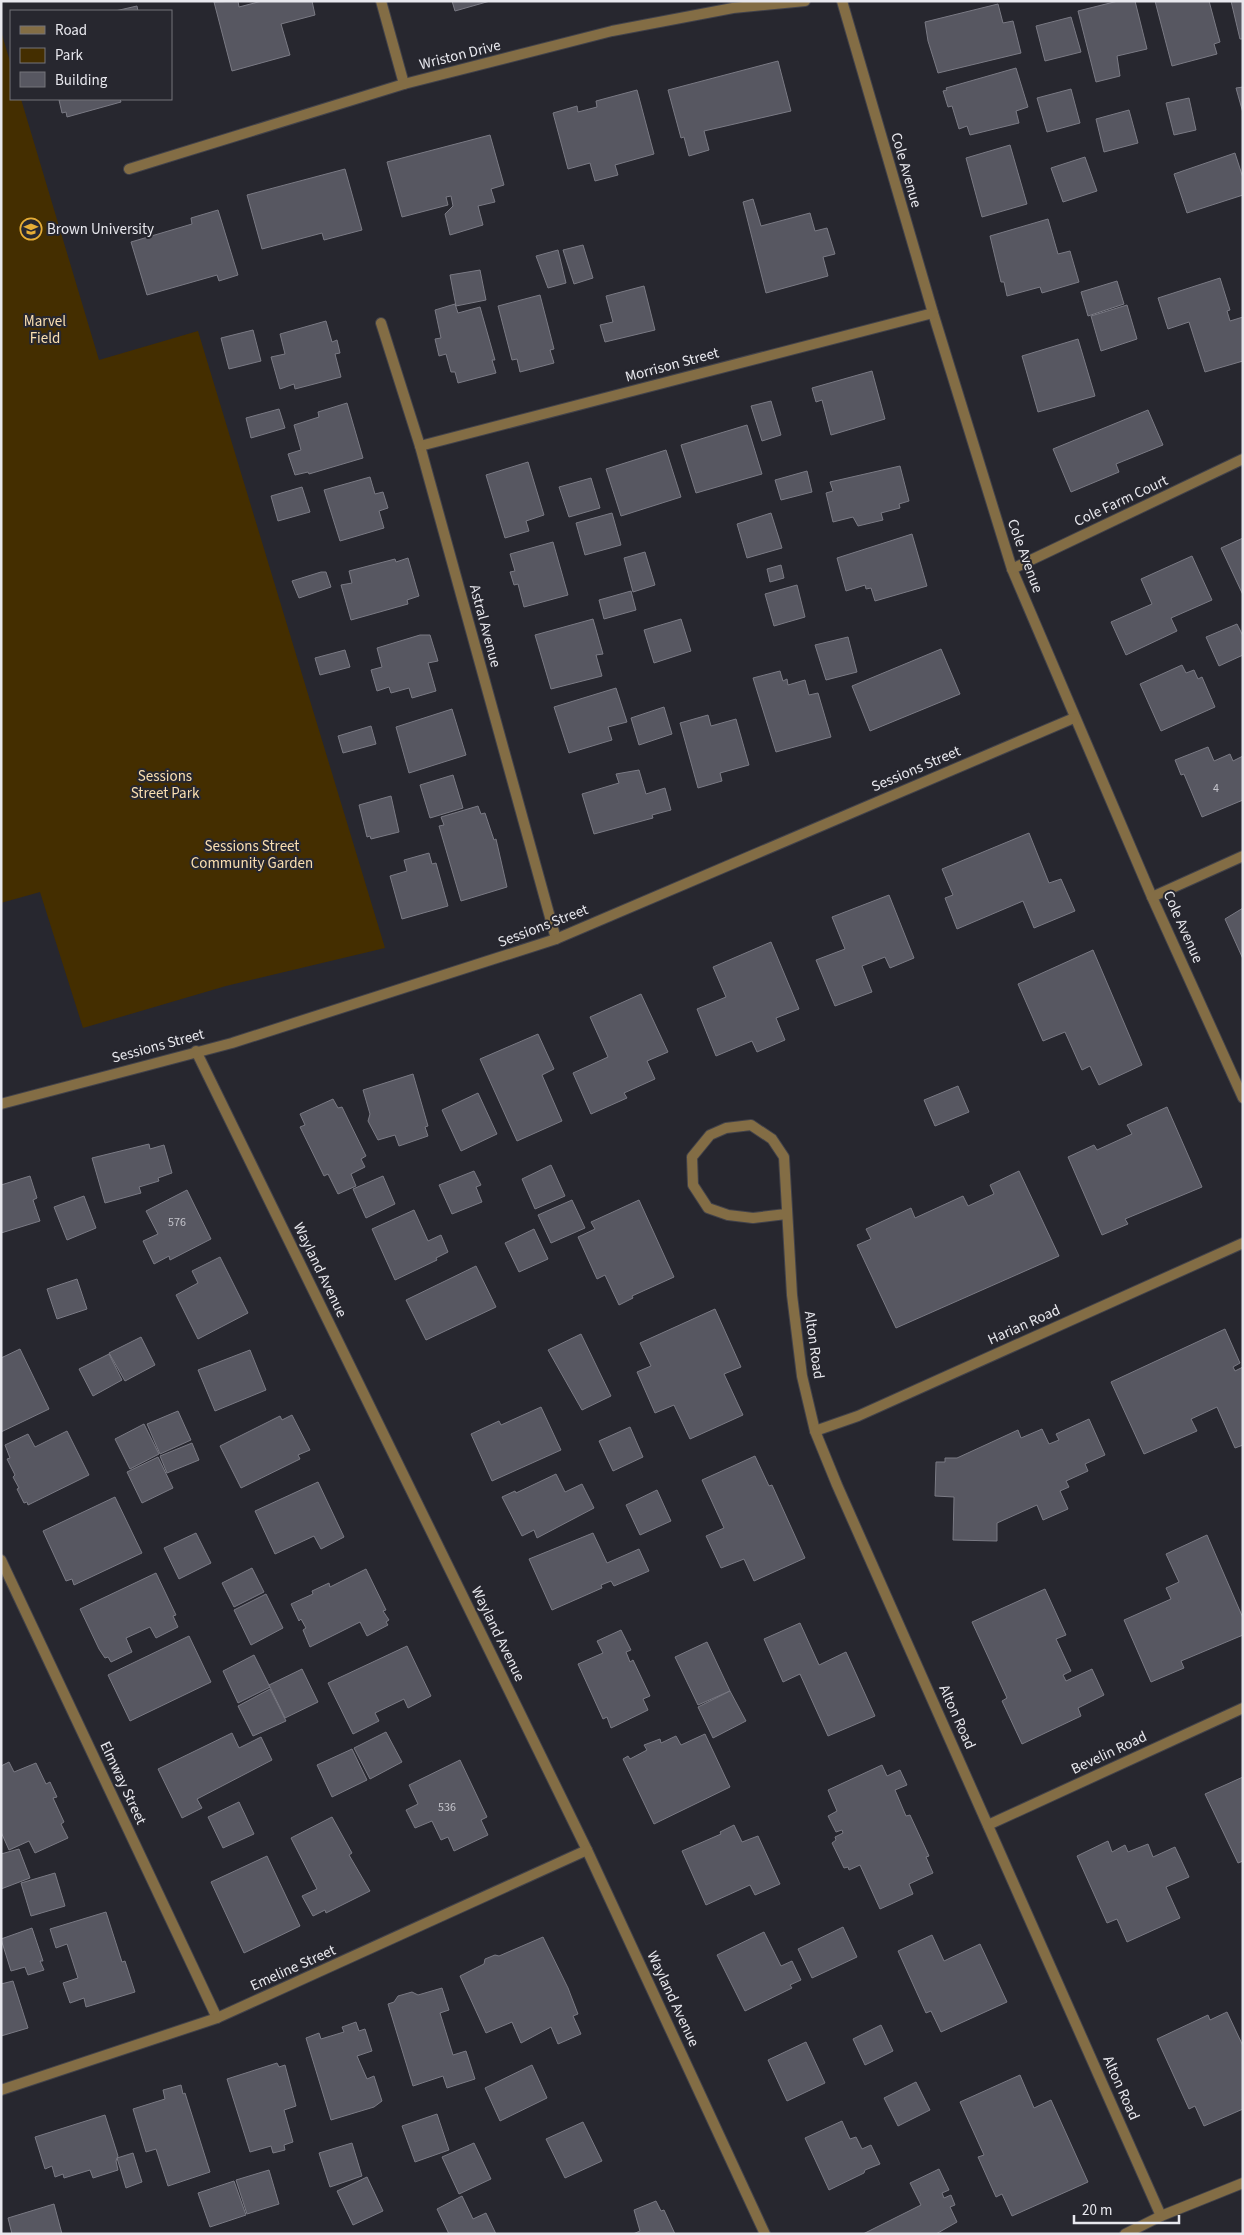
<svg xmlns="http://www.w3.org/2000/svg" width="1244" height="2235" font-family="'Source Sans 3',sans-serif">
<rect width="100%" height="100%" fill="#27272f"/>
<path fill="#442e00" d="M1,31L11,65V99H21L99,360L198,331L385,948L226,986L83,1028L40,892L1,903Z"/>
<g fill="#575761" stroke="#7a7a84">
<path d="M238,1L239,7L262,1H312L315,15L281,24L290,55L232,71L214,2Z"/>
<path d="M452,1H490L455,11Z"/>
<path d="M1118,1H1135L1147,49L1117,56L1120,76L1096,82L1078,11Z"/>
<path d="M1155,1H1209L1220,42L1214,44L1217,54L1172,66Z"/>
<path d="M1231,1H1243V39H1240Z"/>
<path d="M998,4L1003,23L1013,21L1021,53L938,73L928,41L925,22Z"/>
<path d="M137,6L138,11H115Z"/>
<path d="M1071,17L1081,52L1045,61L1036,26Z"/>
<path d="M778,61L791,111L704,131L709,150L689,156L684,137L681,138L668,90Z"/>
<path d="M1016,68L1028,107L1016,111L1019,123L970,135L967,126L959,129L952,106L948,107L943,91L947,90L946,88Z"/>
<path d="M1243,87V113L1236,88Z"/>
<path d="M1071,89L1080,123L1047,132L1037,98Z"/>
<path d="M637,90L654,154L615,165L618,175L595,181L590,163L568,169L553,113L577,106L578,112L597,107L596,101Z"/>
<path d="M1189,98L1196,130L1174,135L1166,103Z"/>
<path d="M63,99H120L121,102L67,117L66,112L62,113L59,100Z"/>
<path d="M1129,110L1138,143L1104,152L1096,119Z"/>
<path d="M490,135L504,185L491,189L495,202L478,206L483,225L450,235L445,214L453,206L451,196L446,197L448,205L402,217L387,162Z"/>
<path d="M1010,145L1027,204L982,217L966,158Z"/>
<path d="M1235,153L1243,178V195L1187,213L1174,174Z"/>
<path d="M1085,157L1097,191L1063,202L1051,168Z"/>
<path d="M345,169L362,230L324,240L322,233L262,249L247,195Z"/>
<path d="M753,199L761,226L810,213L815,231L827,228L835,254L823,257L828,276L766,293L743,202Z"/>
<path d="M218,210L238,275L219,281L217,275L147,295L131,242L192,224L191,218Z"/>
<path d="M1048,219L1058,254L1070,251L1079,282L1042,293L1040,287L1007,296L1004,282H1001L990,236Z"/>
<path d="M583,245L593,278L574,284L563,250Z"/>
<path d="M558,250L566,283L548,288L536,256Z"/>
<path d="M480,270L486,300L456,306L450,275Z"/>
<path d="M1220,278L1230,310L1227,311L1230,321L1243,317V361L1205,372L1189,322L1168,329L1158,298Z"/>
<path d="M1117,281L1124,304L1088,316L1081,292Z"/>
<path d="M644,286L655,330L605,342L600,325L613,322L606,296Z"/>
<path d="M540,295L554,349L550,350L554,363L520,372L517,359L512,360L498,306Z"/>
<path d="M455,304L458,313L480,307L495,360H492L496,373L458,383L455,372H451L446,354L439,356L435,339L441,338L435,310Z"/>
<path d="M1127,305L1137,339L1101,351L1091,316Z"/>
<path d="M326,321L332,342L337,340L340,353L335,354L341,377L295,389L294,384L280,389L271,357L285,354L280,334Z"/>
<path d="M253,330L261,361L229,369L221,338Z"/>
<path d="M1078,339L1095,396L1038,412L1022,356Z"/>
<path d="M872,371L885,419L831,435L822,400L816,402L812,388Z"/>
<path d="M771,401L781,435L762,441L751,406Z"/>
<path d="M347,403L363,458L309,474L308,472L295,475L288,454L301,450L294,425L319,417L318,412Z"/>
<path d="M279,409L285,428L251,438L246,418Z"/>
<path d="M1148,410L1163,445L1116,464L1119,472L1071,492L1053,449Z"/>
<path d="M747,425L762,474L696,493L681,445Z"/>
<path d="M666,450L681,497L621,516L606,469Z"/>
<path d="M528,462L544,515L526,521L529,531L505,538L486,475Z"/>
<path d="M900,466L909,501L899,504L900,508L881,513L883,520L858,526L853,517L833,522L826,493L833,491L830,482Z"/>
<path d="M807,471L812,492L781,500L775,480Z"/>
<path d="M370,477L375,494L383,492L388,508L379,511L384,528L340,541L324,490Z"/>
<path d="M591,478L600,508L569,517L559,487Z"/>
<path d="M302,487L310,512L278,521L271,496Z"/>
<path d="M612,513L621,545L585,555L576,523Z"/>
<path d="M771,513L782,548L747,558L737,524Z"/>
<path d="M912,534L927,586L875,601L871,588L866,589L865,585L846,591L837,558Z"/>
<path d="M1243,538V595L1221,548Z"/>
<path d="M553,542L568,595L524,607L518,584L514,585L510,572L515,571L510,554Z"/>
<path d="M645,552L655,585L633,592L624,558Z"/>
<path d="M1192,556L1212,600L1171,618L1177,631L1126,655L1111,622L1152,604L1141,579Z"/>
<path d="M408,558L419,596L407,600L408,604L351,620L341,585L352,583L349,571L395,559L396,562Z"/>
<path d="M781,565L784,578L770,582L767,569Z"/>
<path d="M321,572H326L331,587L299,598L292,581Z"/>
<path d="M797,585L805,617L774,626L765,594Z"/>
<path d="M631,591L636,610L604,619L599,600Z"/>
<path d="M593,619L603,654L596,655L602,676L551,689L535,635Z"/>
<path d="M681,619L691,651L654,663L644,630Z"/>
<path d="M1237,624L1243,636V655L1219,666L1206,637Z"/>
<path d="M420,635H430L438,661L428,663L436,691L412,698L409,688L391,693L389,687L377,691L371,670L382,667L377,648Z"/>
<path d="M848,637L857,672L826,680L815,645Z"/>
<path d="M941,649L960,694L870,731L852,686Z"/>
<path d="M345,650L350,667L320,675L315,658Z"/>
<path d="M1182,665L1186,673L1194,670L1198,679L1202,677L1215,707L1161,731L1140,684Z"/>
<path d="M780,671L783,681L787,679L788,685L805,680L809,695L818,693L831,737L776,752L753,678Z"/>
<path d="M616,688L627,722L608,727L612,740L569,753L554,707Z"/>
<path d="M664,707L672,734L639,745L631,718Z"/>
<path d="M452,709L466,755L409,773L396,727Z"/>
<path d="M708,715L711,726L736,719L749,765L720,773L722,781L698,788L680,723Z"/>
<path d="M371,726L376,744L343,753L338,736Z"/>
<path d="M1208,747L1214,761L1230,754L1233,761L1243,756V800L1202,817L1184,774L1181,775L1175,760Z"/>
<path d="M639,770L646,794L665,788L671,810L652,815L653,818L594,834L582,794L619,783L616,774Z"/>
<path d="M453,775L463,808L430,818L420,785Z"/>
<path d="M391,796L399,832L371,839L370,836L367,837L359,805Z"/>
<path d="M478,806L481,814L485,813L494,840L496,839L507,887L461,901L439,826L444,825L441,817Z"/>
<path d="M1029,833L1049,883L1061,879L1075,911L1034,928L1023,901L957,929L945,898L953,895L942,869Z"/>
<path d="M429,853L432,864L436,863L448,906L402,919L390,876L407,871L404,860Z"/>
<path d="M889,895L914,958L890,968L885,957L862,966L872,992L835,1006L816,960L845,949L832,917Z"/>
<path d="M1243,908V959L1225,919Z"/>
<path d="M771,942L799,1009L776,1018L785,1040L757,1052L752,1041L716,1056L697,1009L726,997L713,967Z"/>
<path d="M1093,950L1142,1065L1099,1085L1090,1066L1082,1070L1065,1032L1043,1041L1018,984Z"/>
<path d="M641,994L668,1052L647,1061L655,1079L624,1093L627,1098L591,1114L573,1073L608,1057L590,1017Z"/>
<path d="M538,1034L554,1069L542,1075L562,1121L517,1141L480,1059Z"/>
<path d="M413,1074L428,1126L425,1127L428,1136L399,1146L395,1135L378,1140L368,1121L370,1114L363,1090Z"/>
<path d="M958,1086L969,1112L935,1126L924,1100Z"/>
<path d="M478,1093L497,1134L461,1151L442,1110Z"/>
<path d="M333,1099L338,1108L342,1107L366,1156L361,1159L365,1167L351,1174L356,1186L338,1194L328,1174L324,1176L300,1127L305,1125L300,1114Z"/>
<path d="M1167,1107L1202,1187L1125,1219L1128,1224L1102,1235L1068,1157L1094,1145L1097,1150L1132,1134L1127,1125Z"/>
<path d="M149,1144L150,1149L164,1145L172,1173L158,1178L159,1181L139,1187L141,1193L105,1203L92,1158Z"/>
<path d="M551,1165L565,1196L535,1209L522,1179Z"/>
<path d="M474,1171L481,1185L476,1187L482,1202L452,1214L439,1185Z"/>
<path d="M1019,1171L1059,1256L896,1328L857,1245L871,1239L866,1229L911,1208L915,1218L963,1196L968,1206L994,1194L990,1185Z"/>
<path d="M30,1176L37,1198L33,1200L40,1221L1,1233V1185Z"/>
<path d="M383,1176L395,1204L366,1218L353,1189Z"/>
<path d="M187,1190L211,1239L170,1260L169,1256L154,1264L143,1241L158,1234L146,1211Z"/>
<path d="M84,1196L96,1228L67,1240L54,1207Z"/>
<path d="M572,1200L585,1228L551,1243L538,1215Z"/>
<path d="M639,1200L674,1277L632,1296L633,1298L619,1305L605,1275L597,1279L578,1237L595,1229L591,1222Z"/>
<path d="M414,1210L428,1241L441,1235L448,1252L436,1258L437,1260L395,1280L372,1229Z"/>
<path d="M534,1229L548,1259L519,1272L505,1243Z"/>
<path d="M220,1257L248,1313L198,1339L176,1295L198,1283L192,1271Z"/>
<path d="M476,1266L496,1307L426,1340L406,1300Z"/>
<path d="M77,1279L87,1309L57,1319L47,1289Z"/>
<path d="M715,1309L741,1367L724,1374L743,1415L690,1439L674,1405L655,1413L637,1372L651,1366L640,1343Z"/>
<path d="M1225,1329L1240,1363L1233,1367L1235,1371L1243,1367V1445L1235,1448L1217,1407L1191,1419L1197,1431L1144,1454L1111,1382Z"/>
<path d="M581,1334L611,1396L582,1410L548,1350Z"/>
<path d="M141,1337L155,1365L125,1381L109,1353Z"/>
<path d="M20,1349L49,1409L1,1432V1358Z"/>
<path d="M250,1350L266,1390L215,1411L198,1370Z"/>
<path d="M109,1354L122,1380L93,1396L79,1369Z"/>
<path d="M541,1407L561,1450L492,1481L471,1434L499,1421L501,1425Z"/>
<path d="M178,1411L191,1440L160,1454L147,1424Z"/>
<path d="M292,1415L310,1450L298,1455L300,1459L241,1488L220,1446L280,1416L282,1420Z"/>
<path d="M1089,1419L1105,1455L1085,1464L1088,1471L1066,1481L1069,1487L1060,1491L1068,1509L1043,1520L1037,1505L997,1523V1541L953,1540L954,1497L935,1496L936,1462H945V1458H957L1018,1430L1021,1438L1042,1429L1049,1444L1059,1440L1056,1434Z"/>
<path d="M144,1424L159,1454L130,1469L115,1439Z"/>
<path d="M630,1427L643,1457L613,1471L599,1441Z"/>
<path d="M67,1431L89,1475L28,1505L27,1502L24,1503L17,1489L19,1488L13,1477L15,1475L7,1459L10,1458L5,1445L28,1434L35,1447Z"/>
<path d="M192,1443L199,1460L167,1473L160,1456Z"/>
<path d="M755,1456L769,1486L772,1485L805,1558L754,1581L744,1559L721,1568L706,1536L724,1528L702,1480Z"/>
<path d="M158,1457L173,1488L142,1503L127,1472Z"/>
<path d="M556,1474L565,1492L582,1484L594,1508L537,1538L534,1530L522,1536L502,1497L515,1491L516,1493Z"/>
<path d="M318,1482L344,1537L321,1549L314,1536L275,1554L255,1511Z"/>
<path d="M657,1490L671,1521L640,1535L626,1505Z"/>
<path d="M115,1497L142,1553L74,1585L72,1579L66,1581L43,1531Z"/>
<path d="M196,1533L211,1563L179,1579L164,1548Z"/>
<path d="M593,1533L607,1563L639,1549L649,1571L614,1586L611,1581L601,1585L602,1588L552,1610L529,1559Z"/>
<path d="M1207,1535L1243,1618V1635L1181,1661L1184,1668L1151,1682L1124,1620L1171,1599L1166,1588L1179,1582L1166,1554Z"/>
<path d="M252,1568L264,1592L234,1607L222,1583Z"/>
<path d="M366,1569L386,1610L383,1611L389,1620L386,1622L388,1625L367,1636L360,1622L310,1647L303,1630L306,1628L301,1619L299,1621L291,1604L313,1594L312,1591L329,1583L330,1587Z"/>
<path d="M156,1573L176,1615L173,1616L178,1627L156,1638L150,1627L126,1638L132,1652L111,1662L108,1657L105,1658L99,1649L80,1609Z"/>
<path d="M1045,1589L1066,1635L1056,1639L1071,1671L1063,1675L1066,1681L1092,1669L1104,1695L1078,1708L1081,1716L1022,1744L1002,1701L1007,1698L972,1622Z"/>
<path d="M266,1594L283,1628L251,1645L234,1610Z"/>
<path d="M800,1623L819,1665L846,1652L875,1716L828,1736L800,1674L783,1682L764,1639Z"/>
<path d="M621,1630L631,1650L626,1652L630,1662L633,1660L650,1696L643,1699L648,1710L611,1728L607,1717L603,1719L578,1664L603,1653L597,1641Z"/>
<path d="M189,1636L211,1682L130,1721L108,1675Z"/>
<path d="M707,1642L730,1691L698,1705L675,1657Z"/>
<path d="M407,1646L431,1696L408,1708L404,1699L375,1713L379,1721L353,1734L328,1683Z"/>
<path d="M254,1655L270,1687L238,1703L223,1671Z"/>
<path d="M302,1669L318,1702L285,1718L269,1685Z"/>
<path d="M270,1689L286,1721L253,1736L238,1706Z"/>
<path d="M730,1691L746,1721L713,1738L698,1707Z"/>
<path d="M386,1732L402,1762L370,1779L354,1748Z"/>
<path d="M232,1733L239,1748L261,1737L272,1760L197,1799L202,1808L182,1818L158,1769Z"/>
<path d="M705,1734L730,1787L654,1824L623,1759L628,1756L630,1759L647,1750L644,1745L660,1739L661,1743L676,1736L681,1745Z"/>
<path d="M352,1749L367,1780L332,1797L317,1765Z"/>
<path d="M460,1760L487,1817L481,1820L488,1835L454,1851L448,1837L441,1840L432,1821L415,1828L406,1810L418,1804L409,1785Z"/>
<path d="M9,1762L14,1772L36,1763L46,1784L50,1782L57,1797L53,1798L64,1822L61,1824L68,1838L35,1853L29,1841L9,1850L1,1832V1766Z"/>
<path d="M882,1765L887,1776L900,1770L907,1785L895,1790L906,1816L910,1815L929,1856L926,1857L933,1873L909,1884L913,1894L880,1909L860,1865L849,1870L848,1867L844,1868L832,1843L836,1840L835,1837L843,1833L842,1830L836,1832L828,1816L837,1811L828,1790Z"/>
<path d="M1243,1777V1861L1238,1863L1205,1794Z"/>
<path d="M239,1802L254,1834L223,1848L208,1817Z"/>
<path d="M332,1817L352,1853L349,1855L370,1891L326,1913L325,1910L313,1916L302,1896L317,1889L291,1838Z"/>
<path d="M734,1825L742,1842L758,1836L780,1884L755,1895L750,1885L706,1905L682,1851L721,1834L720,1832Z"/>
<path d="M1108,1841L1112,1852L1125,1845L1128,1852L1148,1844L1153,1857L1175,1847L1189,1877L1166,1887L1180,1918L1127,1942L1117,1919L1107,1923L1077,1856Z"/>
<path d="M19,1849L30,1878L1,1889V1854Z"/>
<path d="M267,1856L300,1926L244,1953L211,1882Z"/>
<path d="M55,1873L65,1906L31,1916L21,1883Z"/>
<path d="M106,1912L122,1962L125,1961L135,1992L86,2007L84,1998L70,2003L63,1983L78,1978L67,1944L56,1948L50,1929Z"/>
<path d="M843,1927L857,1957L812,1978L798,1949Z"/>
<path d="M32,1928L43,1961H40L44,1970L28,1975L25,1967L11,1971L1,1939Z"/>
<path d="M764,1932L781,1966L792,1961L801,1980L790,1985L792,1988L745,2011L717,1955Z"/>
<path d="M932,1935L944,1961L980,1944L1007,2002L941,2032L931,2011L926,2013L898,1951Z"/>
<path d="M543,1937L568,1988L578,2014L573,2016L581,2034L558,2044L551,2027L521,2043L512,2022L486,2033L460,1976L484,1964L485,1959L495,1955L499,1956Z"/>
<path d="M13,1981L28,2028L1,2036V1984Z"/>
<path d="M442,1988L449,2010L440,2013L453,2055L466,2051L475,2079L447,2088L443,2076L413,2086L388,2004L394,2002L398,1996L412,1992L418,1995Z"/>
<path d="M1227,2012L1243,2046V2109L1204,2126L1195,2106L1189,2109L1157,2039L1208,2015L1210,2020Z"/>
<path d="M356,2022L359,2031L365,2029L372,2051L357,2056L367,2079L374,2076L382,2101L374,2107L331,2120L306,2038L319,2033L321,2039L344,2032L342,2027Z"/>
<path d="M881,2025L893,2051L865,2065L853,2039Z"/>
<path d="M806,2042L825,2083L787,2101L768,2060Z"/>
<path d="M277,2063L279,2067L285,2065L296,2106L284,2110L293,2142L284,2145L285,2150L273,2153L271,2146L250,2152L227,2079Z"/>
<path d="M532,2065L547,2098L500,2121L485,2088Z"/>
<path d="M1020,2075L1034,2108L1051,2100L1088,2182L1012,2216L1002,2194L996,2197L978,2157L984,2155L960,2102Z"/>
<path d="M916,2082L930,2110L898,2126L884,2098Z"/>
<path d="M181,2085L183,2094L185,2093L210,2172L168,2186L156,2149L146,2152L133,2109L165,2099L163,2090Z"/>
<path d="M437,2114L449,2150L415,2162L402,2126Z"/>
<path d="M105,2115L118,2156L116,2161L118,2170L93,2178L90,2170L64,2178L63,2174L55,2177L52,2166L45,2169L35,2137Z"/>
<path d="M842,2121L850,2139L856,2137L862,2149L871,2145L880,2164L865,2170L864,2173L829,2190L805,2138Z"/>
<path d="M583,2122L602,2161L565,2178L546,2139Z"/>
<path d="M352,2143L362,2176L330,2187L319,2153Z"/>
<path d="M474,2143L491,2179L459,2194L442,2157Z"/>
<path d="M133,2153L142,2182L126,2188L117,2158Z"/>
<path d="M939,2169L949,2190L942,2193L944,2198L951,2195L955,2205L950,2207L957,2222L936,2234H863L921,2205L910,2183Z"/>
<path d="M269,2170L279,2204L247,2214L236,2180Z"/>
<path d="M367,2177L383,2211L353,2225L337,2191Z"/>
<path d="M234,2181L246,2215L210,2227L198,2193Z"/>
<path d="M462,2196L473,2219L486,2213L496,2234H449L437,2209Z"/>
<path d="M656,2201L661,2211L664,2210L675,2234H633L640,2231L634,2210Z"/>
<path d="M54,2204L62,2234H12L8,2218Z"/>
</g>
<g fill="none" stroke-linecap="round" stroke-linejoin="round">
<g stroke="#42424a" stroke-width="12">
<g id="street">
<path d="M381,1L404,84"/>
<path d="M842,1L933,313L1012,569L1152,897L1243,1098"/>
<path d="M129,169L404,84L612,31L733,8L805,1"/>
<path d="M381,323L420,446L556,939"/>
<path d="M420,446L933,313"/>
<path d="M1012,569L1243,459"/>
<path d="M1152,897L1243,856"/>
<path d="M196,1051L587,1850L765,2234"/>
<path d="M1,1104L232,1043L556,939L1074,718"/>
<path d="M786,1214L753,1218L728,1215L708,1208L693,1185L692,1157L710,1135L726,1128L751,1125L772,1139L784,1157L792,1295L802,1376L815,1431L837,1485L1161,2216"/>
<path d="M815,1431L858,1416L1243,1243"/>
<path d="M1,1560L217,2018"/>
<path d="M988,1825L1243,1708"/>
<path d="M1,2090L217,2018L587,1850"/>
<path d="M1125,2234L1161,2216L1243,2183"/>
</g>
</g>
<use href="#street" stroke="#836d45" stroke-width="10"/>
</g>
<defs>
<g id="university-ring" transform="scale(1.125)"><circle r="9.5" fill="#27272f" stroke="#e6ad36" stroke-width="1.5"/><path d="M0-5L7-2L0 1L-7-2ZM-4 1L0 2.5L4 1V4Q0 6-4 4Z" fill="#e6ad36"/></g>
</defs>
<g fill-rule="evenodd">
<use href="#university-ring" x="31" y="229"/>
</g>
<g text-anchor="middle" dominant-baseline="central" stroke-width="4" stroke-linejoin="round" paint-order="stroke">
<g font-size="12" fill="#c4c4cb">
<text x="1216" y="788">4</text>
<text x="177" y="1222">576</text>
<text x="447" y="1807">536</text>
</g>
<g font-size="15" fill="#e8e8ee" stroke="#27272f">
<text transform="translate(460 55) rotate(-14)">Wriston Drive</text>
<text transform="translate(906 170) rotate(74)">Cole Avenue</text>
<text transform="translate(672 365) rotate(-15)">Morrison Street</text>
<text transform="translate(1121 501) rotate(-25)">Cole Farm Court</text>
<text transform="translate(1025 556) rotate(70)">Cole Avenue</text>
<text transform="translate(485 626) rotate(75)">Astral Avenue</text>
<text transform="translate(916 769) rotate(-23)">Sessions Street</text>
<text transform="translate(543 926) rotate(-21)">Sessions Street</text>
<text transform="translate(1183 927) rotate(66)">Cole Avenue</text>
<text transform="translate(158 1046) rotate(-15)">Sessions Street</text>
<text transform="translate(320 1270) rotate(64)">Wayland Avenue</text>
<text transform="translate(1024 1325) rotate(-24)">Harian Road</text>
<text transform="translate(814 1345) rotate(82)">Alton Road</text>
<text transform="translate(498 1634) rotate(64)">Wayland Avenue</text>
<text transform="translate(957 1717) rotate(66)">Alton Road</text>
<text transform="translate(1109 1753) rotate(-25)">Bevelin Road</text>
<text transform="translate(123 1783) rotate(65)">Elmway Street</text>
<text transform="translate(293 1968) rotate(-24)">Emeline Street</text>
<text transform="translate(673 1999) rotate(65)">Wayland Avenue</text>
<text transform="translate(1121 2088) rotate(66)">Alton Road</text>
</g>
<g font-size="15" fill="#e8e8ee" stroke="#27272f" text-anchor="start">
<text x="47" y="229">Brown University</text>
</g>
<g font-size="15" fill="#fadfb1" stroke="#27272f">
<text x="45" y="321">Marvel<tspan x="45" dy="17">Field</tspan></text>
<text x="165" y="776">Sessions<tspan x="165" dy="17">Street Park</tspan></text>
<text x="252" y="846">Sessions Street<tspan x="252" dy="17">Community Garden</tspan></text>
</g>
</g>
<rect width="1244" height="2235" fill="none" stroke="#e8e8ee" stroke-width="5"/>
<rect x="10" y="10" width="162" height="90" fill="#27272f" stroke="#74747b"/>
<rect x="20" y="26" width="25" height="8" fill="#836d45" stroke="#74747b"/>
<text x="55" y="35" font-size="15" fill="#e8e8ee">Road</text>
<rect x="20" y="48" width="25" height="15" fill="#442e00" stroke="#74747b"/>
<text x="55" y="60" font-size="15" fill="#e8e8ee">Park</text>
<rect x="20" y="72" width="25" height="15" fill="#575761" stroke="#74747b"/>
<text x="55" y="85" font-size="15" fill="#e8e8ee">Building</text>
<path d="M1074 2215v8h105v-8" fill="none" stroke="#e8e8ee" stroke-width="2.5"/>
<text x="1082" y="2215" font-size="15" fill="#e8e8ee" stroke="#27272f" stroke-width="4" paint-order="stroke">20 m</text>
</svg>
